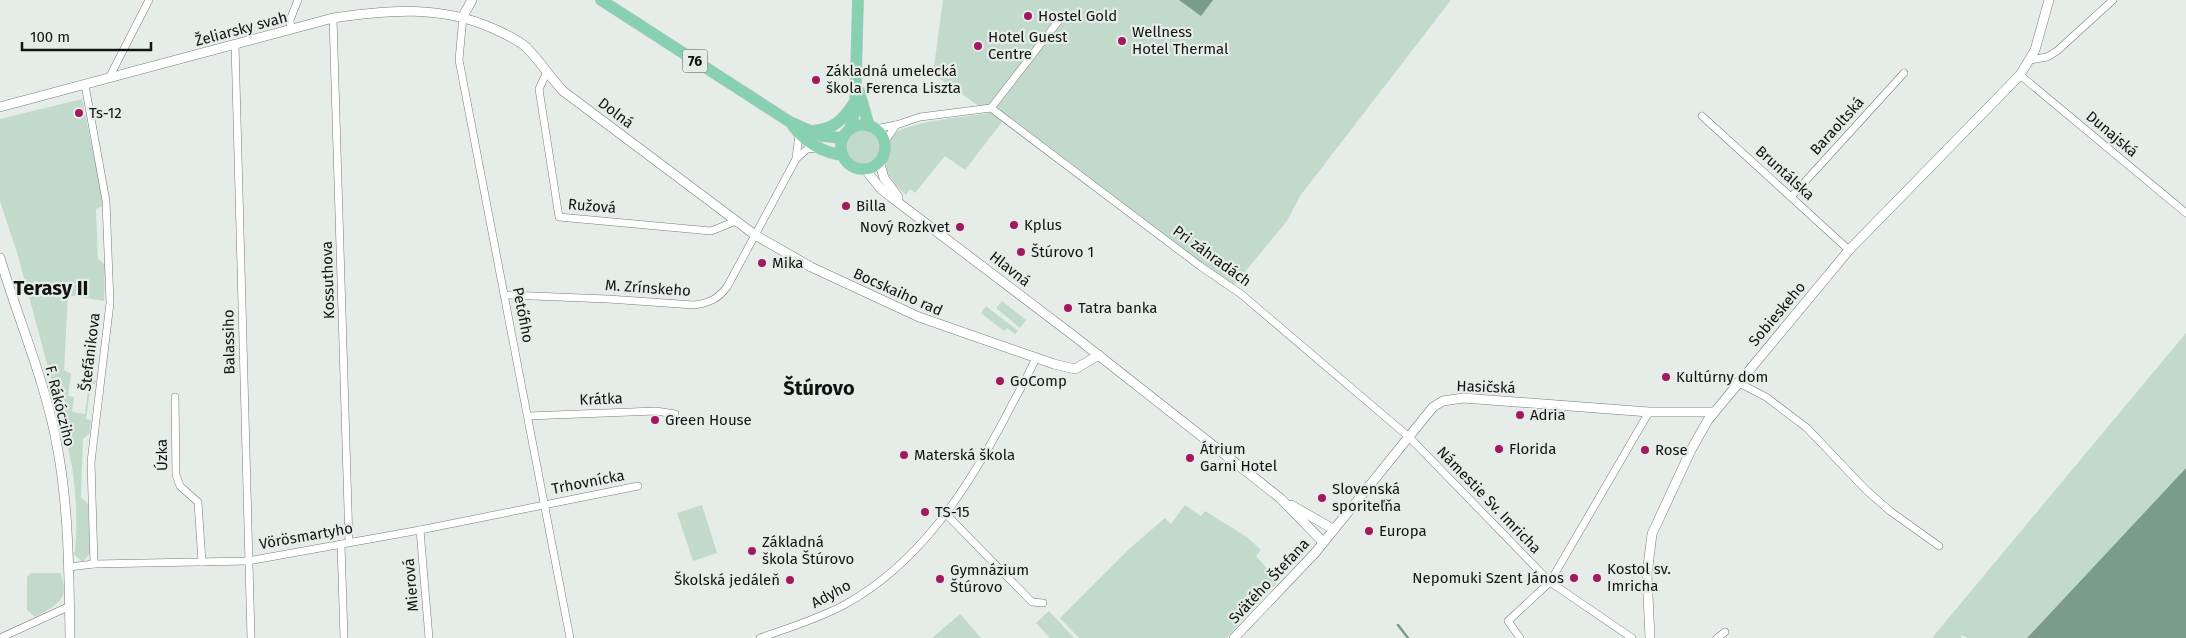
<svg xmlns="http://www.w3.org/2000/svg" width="2186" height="638" font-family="'Fira Sans',sans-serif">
<rect width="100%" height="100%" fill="#e6ede9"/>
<g fill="#c1dacc">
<path d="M943,0H1451L1300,196L1287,221L1235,284L1224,288L1002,122L965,170L945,156L915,193L910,189L906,195C893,183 881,170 888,152C890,146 888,139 894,134C910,121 966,117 989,113L933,74Z"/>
<path d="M82,99L101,191L103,206L96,209L98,259L105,265L104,301L68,295L64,370L71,374L68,396L74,397L72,412L85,414L89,380L84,379L89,376L96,381L95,384H91L86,419L91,420L90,433L83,439L81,497L88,504L90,553L83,562L72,553L75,552C78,520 76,480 68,448C66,438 61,431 62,419L18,256L0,201V119Z"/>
<circle cx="863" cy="147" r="16"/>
<path d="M1002,301L1026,320L1020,328L996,308Z"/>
<path d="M986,306L1018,331L1015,334L1007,328L1004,331L981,313Z"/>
<path d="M2186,333V468L2027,638H1968L1961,635V638H1932Z"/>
<path d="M702,505L717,553L693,561L677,513Z"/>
<path d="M1185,505L1201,516L1205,511L1247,537L1261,550L1256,556L1278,581L1226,638H1079L1060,618L1129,549L1165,518L1171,524Z"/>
<path d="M31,573H60C72,600 55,606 35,617L27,610V577Z"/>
<path d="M1049,611L1074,638H1050L1036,623Z"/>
<path d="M960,614L981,638H932Z"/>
</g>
<g fill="#7c9c8a">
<path d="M1179,0H1213L1201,16Z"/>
<path d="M2186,468V638H2027Z"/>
</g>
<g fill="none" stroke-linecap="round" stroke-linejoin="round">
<path stroke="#7c9c8a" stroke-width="2.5" d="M1398,625L1408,638"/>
<g stroke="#767c78" stroke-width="8">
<g id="minor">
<path d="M463,16L459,60L570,638"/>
<path d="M333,18L349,542"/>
<path d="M291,30L290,20L298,0"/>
<path d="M235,44L251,638"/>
<path d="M2030,60L2047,57L2057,51L2113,0"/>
<path d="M546,74L539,89L559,217L711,231L736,221"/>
<path d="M2020,75L2186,213"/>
<path d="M109,78L149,0"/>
<path d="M85,85L106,201L110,303L91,462L94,564"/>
<path d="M991,108L1200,266L1241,294L1409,437L1550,582L1632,638"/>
<path d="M1702,116L1849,250"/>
<path d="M875,129L896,125L920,117L991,108L1060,19"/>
<path d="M884,143L896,125"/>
<path d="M796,159L807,149L819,148"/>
<path d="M1791,197L1904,73"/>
<path d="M505,295L608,299L694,305C709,303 718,299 727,287L796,159L799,134"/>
<path d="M1737,382L1766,397L1807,428L1866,490L1890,511L1939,546"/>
<path d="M175,397L176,475L180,486L198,502L202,562"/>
<path d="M528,416L656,411L675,414"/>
<path d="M946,514L1032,602L1043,603"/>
<path d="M420,530L429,638"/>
<path d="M341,544L344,638"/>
<path d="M69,567L94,564L248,561L420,530L638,486"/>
<path d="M0,638L70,606"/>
<path d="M760,638C788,628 818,619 844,605C919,564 966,491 1005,418C1015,398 1027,378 1036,358"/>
<path d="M1520,638L1508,621L1550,582L1649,412"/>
<path d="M1717,638L1725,632"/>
</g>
</g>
<g stroke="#767c78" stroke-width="10">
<g id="tertiary">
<path d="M463,16L472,0"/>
<path d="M0,107L333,18C388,10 440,5 492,28C503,33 517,39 526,47C539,60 550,77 563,91L755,235L811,267L919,317L1054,364L1075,369L1099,355"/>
<path d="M879,161L884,178L898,197"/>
<path d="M865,169L880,188L891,197L1074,336L1280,498L1323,542"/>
<path d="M0,258C19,322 47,385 58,451C69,511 69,577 70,638"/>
<path d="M1291,505L1333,529"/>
<path d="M1234,638L1315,553L1433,407L1443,401L1463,398L1649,412H1714"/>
<path d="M1650,638L1647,574L1652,534L1691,450L1708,420L1849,250L2020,75L2035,50L2049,0"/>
</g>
</g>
<g stroke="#c6c7c6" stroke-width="12">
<g id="primary">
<path d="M601,0L790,122L822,136L843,138"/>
<path d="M859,91L869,126"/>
<circle cx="863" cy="147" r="22"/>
<path d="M793,126C805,142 823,153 843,155"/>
<path d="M850,129L855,110L858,0"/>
<path d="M812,131C834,129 842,121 854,103"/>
</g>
</g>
<use href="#minor" stroke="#fff" stroke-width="7"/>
<use href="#tertiary" stroke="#fff" stroke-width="9"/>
<use href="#primary" stroke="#87d1b1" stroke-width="11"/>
</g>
<g fill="#a31961" stroke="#e6ede9" stroke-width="2">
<circle cx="1028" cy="16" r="5"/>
<circle cx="1122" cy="41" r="5"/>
<circle cx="978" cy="46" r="5"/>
<circle cx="816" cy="80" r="5"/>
<circle cx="79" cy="113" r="5"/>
<circle cx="846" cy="206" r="5"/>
<circle cx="1014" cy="225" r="5"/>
<circle cx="960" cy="227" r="5"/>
<circle cx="1021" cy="252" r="5"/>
<circle cx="762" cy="263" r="5"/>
<circle cx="1068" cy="308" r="5"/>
<circle cx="1666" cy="377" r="5"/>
<circle cx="1000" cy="381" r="5"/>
<circle cx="1520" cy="415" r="5"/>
<circle cx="655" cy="420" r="5"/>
<circle cx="1499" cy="449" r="5"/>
<circle cx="1645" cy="450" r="5"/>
<circle cx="904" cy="455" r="5"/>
<circle cx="1190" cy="458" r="5"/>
<circle cx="1322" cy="498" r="5"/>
<circle cx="925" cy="512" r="5"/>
<circle cx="1369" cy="531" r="5"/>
<circle cx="752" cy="551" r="5"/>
<circle cx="1574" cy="578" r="5"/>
<circle cx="1597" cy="578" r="5"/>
<circle cx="940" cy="579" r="5"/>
<circle cx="790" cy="580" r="5"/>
</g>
<g text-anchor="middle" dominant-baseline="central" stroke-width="4.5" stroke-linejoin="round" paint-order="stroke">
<rect fill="#e6ede9" stroke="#515552" stroke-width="1" x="682.5" y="49.5" width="25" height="23" rx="4"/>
<g font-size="14" font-weight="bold" fill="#111412">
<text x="695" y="61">76</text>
</g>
<g font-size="15" fill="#111412" stroke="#e6ede9" text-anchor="start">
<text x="1038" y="16">Hostel Gold</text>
<text x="1132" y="32">Wellness<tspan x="1132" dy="17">Hotel Thermal</tspan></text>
<text x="988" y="37">Hotel Guest<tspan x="988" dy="17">Centre</tspan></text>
<text x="826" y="71">Základná umelecká<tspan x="826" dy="17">škola Ferenca Liszta</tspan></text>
<text x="89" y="113">Ts-12</text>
<text x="856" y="206">Billa</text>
<text x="1024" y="225">Kplus</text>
<text x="950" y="227" text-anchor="end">Nový Rozkvet</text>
<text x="1031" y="252">Štúrovo 1</text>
<text x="772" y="263">Mika</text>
<text x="1078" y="308">Tatra banka</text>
<text x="1676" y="377">Kultúrny dom</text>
<text x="1010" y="381">GoComp</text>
<text x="1530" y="415">Adria</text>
<text x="665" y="420">Green House</text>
<text x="1200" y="449">Átrium<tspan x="1200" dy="17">Garni Hotel</tspan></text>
<text x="1509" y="449">Florida</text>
<text x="1655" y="450">Rose</text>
<text x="914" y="455">Materská škola</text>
<text x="1332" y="489">Slovenská<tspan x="1332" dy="17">sporiteľňa</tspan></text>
<text x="935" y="512">TS-15</text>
<text x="1379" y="531">Europa</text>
<text x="762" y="542">Základná<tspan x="762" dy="17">škola Štúrovo</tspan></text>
<text x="1607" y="569">Kostol sv.<tspan x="1607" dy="17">Imricha</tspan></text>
<text x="950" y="570">Gymnázium<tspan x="950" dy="17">Štúrovo</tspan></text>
<text x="1564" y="578" text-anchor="end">Nepomuki Szent János</text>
<text x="780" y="580" text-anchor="end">Školská jedáleň</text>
</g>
<g font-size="15" fill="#111412" stroke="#e6ede9">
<text transform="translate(241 29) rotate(-15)">Želiarsky svah</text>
<text transform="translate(616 113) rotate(37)">Dolná</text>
<text transform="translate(1837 126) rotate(-48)">Baraoltská</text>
<text transform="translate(2112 134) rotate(40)">Dunajská</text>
<text transform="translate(1785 173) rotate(42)">Bruntálska</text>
<text transform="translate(592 206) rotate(5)">Ružová</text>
<text transform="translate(1212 256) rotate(36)">Pri záhradách</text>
<text transform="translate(1010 269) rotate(38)">Hlavná</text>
<text transform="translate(328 280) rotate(-92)">Kossuthova</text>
<text transform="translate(648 288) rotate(4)">M. Zrínskeho</text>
<text transform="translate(898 292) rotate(24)">Bocskaiho rad</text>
<text transform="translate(1777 314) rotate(-50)">Sobieskeho</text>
<text transform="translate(523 315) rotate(79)">Petőfiho</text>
<text transform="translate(229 342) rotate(-91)">Balassiho</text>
<text transform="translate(90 352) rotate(-83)">Štefánikova</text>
<text transform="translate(1486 387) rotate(2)">Hasičská</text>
<text transform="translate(601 399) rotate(-2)">Krátka</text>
<text transform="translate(60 406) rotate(76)">F. Rákócziho</text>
<text transform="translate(162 455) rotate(-91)">Úzka</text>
<text transform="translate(588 482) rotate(-11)">Trhovnícka</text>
<text transform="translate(1489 500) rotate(46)">Námestie Sv. Imricha</text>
<text transform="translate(306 536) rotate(-10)">Vörösmartyho</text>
<text transform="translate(1269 581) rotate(-47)">Svätého Štefana</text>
<text transform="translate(411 585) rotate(-95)">Mierová</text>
<text transform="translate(831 594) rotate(-28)">Adyho</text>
</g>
<g font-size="20" font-weight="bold" fill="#111412" stroke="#e6ede9">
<text x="51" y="288">Terasy II</text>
<text x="819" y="388">Štúrovo</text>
</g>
</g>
<path d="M22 42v8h129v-8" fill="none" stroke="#111412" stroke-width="2.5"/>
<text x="30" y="42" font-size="15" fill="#111412" stroke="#e6ede9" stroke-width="4" paint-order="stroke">100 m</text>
</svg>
